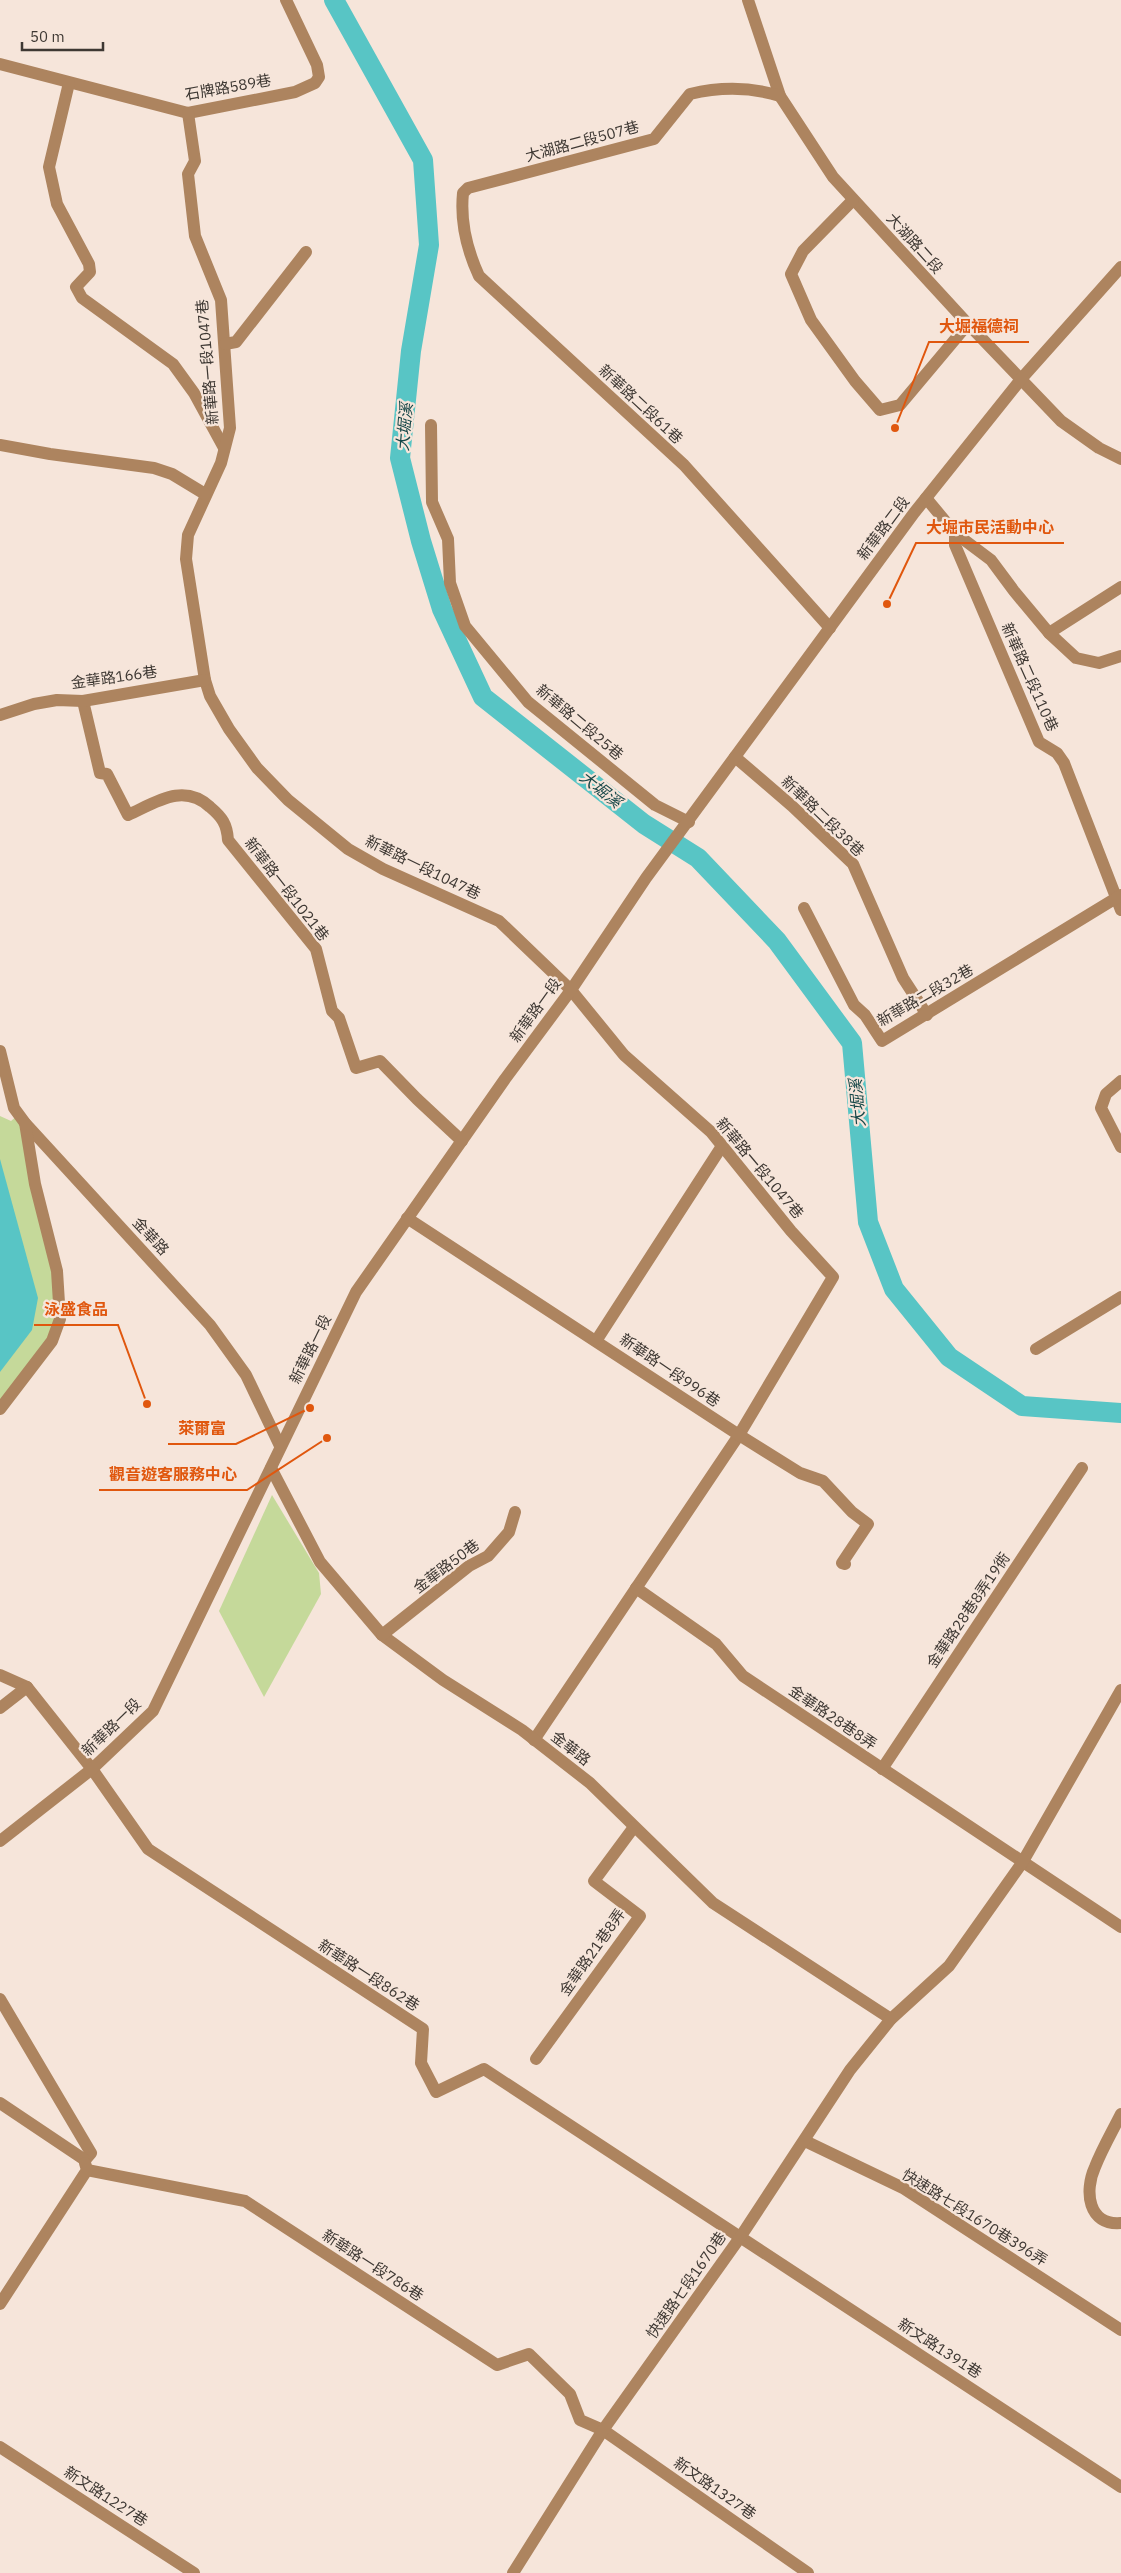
<svg xmlns="http://www.w3.org/2000/svg" width="1121" height="2573" font-family="'IBM Plex Sans','Noto Sans TC',sans-serif">
<rect width="100%" height="100%" fill="#f6e5da"/>
<g fill="#c5d99a">
<path d="M18,1115L60,1303L51,1341L0,1405V1116L11,1121Z"/>
<path d="M272,1495L319,1573L321,1594L264,1697L219,1611Z"/>
</g>
<path fill="#58c5c5" d="M0,1159L38,1298L32,1330L0,1372Z"/>
<g fill="none" stroke-linecap="round" stroke-linejoin="round">
<path stroke="#58c5c5" stroke-width="20" d="M334,0L423,160L429,245L411,351L400,458L421,541L442,609L483,697L644,824L698,858L777,941L852,1043L868,1222L894,1289L949,1357L1022,1406L1121,1413"/>
<g stroke="#ad845f" stroke-width="12">
<path d="M748,0L780,96L833,177L968,324L1061,421L1099,448L1121,459"/>
<path d="M0,64L188,113L295,92L315,83L319,77L317,65L286,0"/>
<path d="M69,83L49,167L57,204L89,264L90,272L76,287L82,298L173,364L194,393L224,448"/>
<path d="M780,96C751,87 719,87 690,94L654,139L468,188L463,193C460,223 467,250 479,276L684,465L830,628"/>
<path d="M188,113L195,161L188,174L195,236L221,300L230,428L221,463L188,535L186,559L205,680L210,696L229,729L257,768L288,800L348,849L383,869L499,921L571,990L624,1055L711,1132L791,1231L833,1277L739,1435L534,1740"/>
<path d="M853,200L803,251L791,274L811,320L855,381L880,410L900,405L968,324"/>
<path d="M225,344L236,342L306,252"/>
<path d="M431,425L432,502L448,539L450,583L465,626L528,702L655,805L689,822"/>
<path d="M0,445L50,454L154,468L172,474L205,494"/>
<path d="M926,498L955,533L991,560L1014,591L1049,633L1076,658L1099,663L1121,656"/>
<path d="M955,533V545L1039,742L1057,753L1064,763L1121,910"/>
<path d="M1049,633L1121,587"/>
<path d="M83,701L100,773L107,774L128,815C155,803 183,782 210,807C222,817 227,824 228,840L316,949L332,1011L339,1018L356,1068L380,1061L417,1099L462,1141"/>
<path d="M0,715L34,704L57,700L83,701L205,680"/>
<path d="M735,757L792,806L853,864L903,978L927,1015"/>
<path d="M804,908L854,1005L865,1015L882,1041L1121,895"/>
<path d="M0,1051L14,1108L25,1123L210,1325L246,1375L280,1446"/>
<path d="M1121,1081L1106,1094L1101,1108L1121,1147"/>
<path d="M407,1218L739,1435L800,1473L823,1481L852,1512L868,1524L842,1563L845,1564"/>
<path d="M596,1341L722,1146"/>
<path d="M1036,1349L1121,1297"/>
<path d="M0,1409L52,1341L60,1319L57,1271L35,1184L25,1123"/>
<path d="M271,1468L320,1562L382,1635L443,1680L522,1730L590,1783L713,1903L891,2019"/>
<path d="M636,1588L716,1644L743,1676L1121,1927"/>
<path d="M382,1635L469,1566L488,1556L509,1532L515,1512"/>
<path d="M0,1675L27,1687L92,1769L148,1849L423,2029L421,2063L436,2092L484,2069L1121,2487"/>
<path d="M0,1708L27,1687"/>
<path d="M882,1769L1082,1468"/>
<path d="M0,1841L92,1769L153,1711L356,1292L505,1079L571,990L646,878L914,513L1022,378L1121,267"/>
<path d="M0,1999L91,2153L85,2160"/>
<path d="M536,2059L640,1916L594,1881L634,1827"/>
<path d="M0,2103L85,2160"/>
<path d="M1121,2114C1112,2132 1102,2149 1095,2167C1084,2191 1088,2226 1121,2223"/>
<path d="M805,2141L903,2188L1121,2330"/>
<path d="M87,2170L245,2201L497,2365L529,2354L570,2394L580,2420L603,2430L808,2573"/>
<path d="M0,2304L87,2170L85,2163"/>
<path d="M0,2447L194,2573"/>
<path d="M513,2573L603,2430L741,2236L850,2070L891,2019L949,1966L1022,1863L1121,1690"/>
</g>
</g>
<g text-anchor="middle" dominant-baseline="central" stroke-width="4.5" stroke-linejoin="round" paint-order="stroke">
<g font-size="15" fill="#3e3833" stroke="#f6e5da">
<text transform="translate(228 87) rotate(-10)">石牌路589巷</text>
<text transform="translate(582 141) rotate(-15)">大湖路二段507巷</text>
<text transform="translate(915 243) rotate(48)">大湖路二段</text>
<text transform="translate(207 362) rotate(-95)">新華路一段1047巷</text>
<text transform="translate(641 404) rotate(43)">新華路二段61巷</text>
<text transform="translate(883 528) rotate(-53)">新華路二段</text>
<text transform="translate(114 677) rotate(-8)">金華路166巷</text>
<text transform="translate(1030 677) rotate(66)">新華路二段110巷</text>
<text transform="translate(580 722) rotate(40)">新華路二段25巷</text>
<text transform="translate(823 816) rotate(44)">新華路二段38巷</text>
<text transform="translate(423 867) rotate(26)">新華路一段1047巷</text>
<text transform="translate(287 889) rotate(52)">新華路一段1021巷</text>
<text transform="translate(925 995) rotate(-30)">新華路二段32巷</text>
<text transform="translate(535 1010) rotate(-54)">新華路一段</text>
<text transform="translate(760 1168) rotate(50)">新華路一段1047巷</text>
<text transform="translate(151 1236) rotate(47)">金華路</text>
<text transform="translate(310 1349) rotate(-64)">新華路一段</text>
<text transform="translate(670 1370) rotate(34)">新華路一段996巷</text>
<text transform="translate(446 1566) rotate(-37)">金華路50巷</text>
<text transform="translate(968 1610) rotate(-56)">金華路28巷8弄19衖</text>
<text transform="translate(833 1717) rotate(34)">金華路28巷8弄</text>
<text transform="translate(111 1727) rotate(-44)">新華路一段</text>
<text transform="translate(571 1748) rotate(38)">金華路</text>
<text transform="translate(592 1952) rotate(-55)">金華路21巷8弄</text>
<text transform="translate(369 1975) rotate(33)">新華路一段862巷</text>
<text transform="translate(975 2217) rotate(32)">快速路七段1670巷396弄</text>
<text transform="translate(373 2265) rotate(33)">新華路一段786巷</text>
<text transform="translate(686 2285) rotate(-55)">快速路七段1670巷</text>
<text transform="translate(940 2348) rotate(33)">新文路1391巷</text>
<text transform="translate(715 2488) rotate(35)">新文路1327巷</text>
<text transform="translate(106 2496) rotate(33)">新文路1227巷</text>
</g>
<g font-size="16" font-style="italic" fill="#164748" stroke="#f6e5da">
<text transform="translate(404 427) rotate(-85)">大堀溪</text>
<text transform="translate(601 789) rotate(38)">大堀溪</text>
<text transform="translate(857 1103) rotate(-95)">大堀溪</text>
</g>
</g>
<path fill="none" stroke="#e0570e" stroke-width="2" d="M895 428L929 342H1029M887 604L916 543H1064M147 1404L118 1325H34M310 1408L236 1444H168M327 1438L247 1490H99"/>
<g fill="#e0570e" stroke="#f6e5da" stroke-width="2">
<circle cx="895" cy="428" r="5"/>
<circle cx="887" cy="604" r="5"/>
<circle cx="147" cy="1404" r="5"/>
<circle cx="310" cy="1408" r="5"/>
<circle cx="327" cy="1438" r="5"/>
</g>
<g font-size="16" text-anchor="middle" font-weight="bold" fill="#e0570e" stroke="#f6e5da" stroke-width="4.5" stroke-linejoin="round" paint-order="stroke">
<text x="979" y="332">大堀福德祠</text>
<text x="990" y="533">大堀市民活動中心</text>
<text x="76" y="1315">泳盛食品</text>
<text x="202" y="1434">萊爾富</text>
<text x="173" y="1480">觀音遊客服務中心</text>
</g>
<path d="M22 42v8h81v-8" fill="none" stroke="#3e3833" stroke-width="2.5"/>
<text x="30" y="42" font-size="15" fill="#3e3833" stroke="#f6e5da" stroke-width="4" paint-order="stroke">50 m</text>
</svg>
